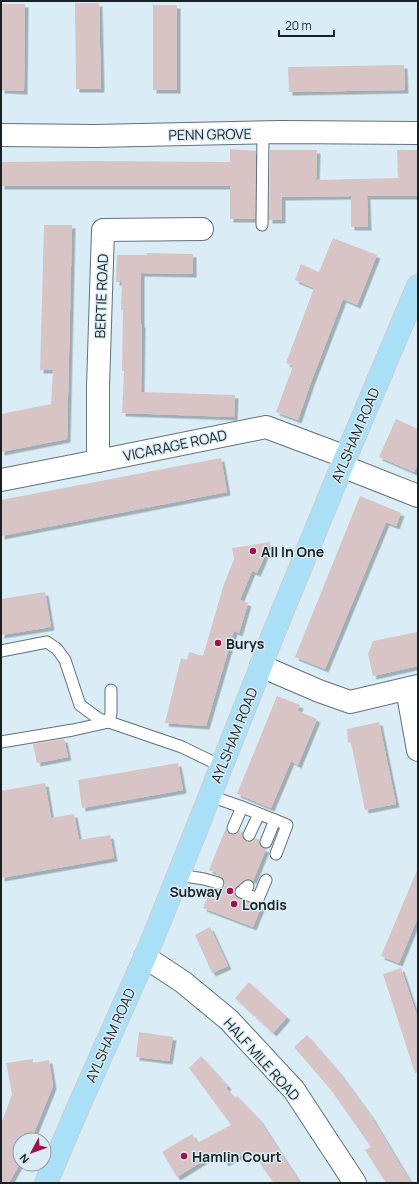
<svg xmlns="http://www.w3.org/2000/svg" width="419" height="1184" font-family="Manrope,sans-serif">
<defs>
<filter id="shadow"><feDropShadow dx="3.5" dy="3.5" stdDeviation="0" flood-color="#0004"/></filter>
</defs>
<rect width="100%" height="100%" fill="#daedf6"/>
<g fill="#d8c3c5" filter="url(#shadow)">
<path d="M75,3H99L101,89H76Z"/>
<path d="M1,4H25L24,91L1,90Z"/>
<rect x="153" y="5" width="24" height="85"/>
<path d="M404,65L405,90L289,92L288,67Z"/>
<path d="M230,149L256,151L255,219H230V186H1V162L95,161L230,162Z"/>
<path d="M270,150H317L316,180L398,178L397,150H418V196H367L368,227H351V196L282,197V220H269Z"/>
<path d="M44,225H72L67,439L1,452V414L51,404L53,370H40Z"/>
<path d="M333,238L377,255L357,305L343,299L311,382L298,420L276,412L293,366L286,363L314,288L295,280L301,264L319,272Z"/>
<path d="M147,253L193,254V274L141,273V324H142L141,392L235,395L234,417L122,413L124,371H122L123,310H121L122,282H116L117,255H147Z"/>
<path d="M396,419L418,429V463L414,472L379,457Z"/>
<path d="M221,458L227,492L1,536V500Z"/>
<path d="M360,496L401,513L396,526L386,522L325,669L295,657Z"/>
<path d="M270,542L262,562L257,573L252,571L240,600L248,603L239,633L234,631L206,726L165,723L181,658L187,660L189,652L203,656L223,587L234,559L232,548Z"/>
<path d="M45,592L51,627L1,635V599Z"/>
<path d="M418,632V666L373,676L368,654L373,641Z"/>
<path d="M277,696L300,705L298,711L317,719L298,765L291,761L271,808L237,794Z"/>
<path d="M379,722L396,804L365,810L351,742L348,743L347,729Z"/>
<path d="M64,739L68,757L37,763L33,744Z"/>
<path d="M178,763L183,790L82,808L78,780Z"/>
<path d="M45,783L51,818L74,814L79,840L110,835L114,858L1,878V791Z"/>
<path d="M226,828L227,832L231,835L237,834L239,831L243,832V839L246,841H253L255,838L259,840L260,846L263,848L266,849L253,881L250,879H246L236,887L234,890L235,896L238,898L255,905H262L253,927L203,908L211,888L220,890L223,888L225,885V881L223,878L216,875L217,873L209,870Z"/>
<path d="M418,868V917L399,963L381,956Z"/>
<path d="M210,927L228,966L212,973L195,935Z"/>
<path d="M401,968L418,1019V1072L415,1073L383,974Z"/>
<path d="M249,982L287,1017L273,1033L235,998Z"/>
<path d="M139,1032L173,1037L169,1061L136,1057Z"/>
<path d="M307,1035L339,1072L371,1116L411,1183H386L365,1150L371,1147L331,1090L294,1047Z"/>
<path d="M201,1056L228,1086L226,1088L235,1098L237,1096L259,1119L300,1183H274L250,1150L225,1163L219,1151L177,1177L162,1152L192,1134L197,1143L231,1125L189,1068Z"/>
<path d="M33,1059V1063L49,1060L53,1086L31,1140H20V1163L9,1183H1V1124L12,1094L6,1063Z"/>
</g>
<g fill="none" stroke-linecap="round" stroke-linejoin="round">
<g stroke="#607179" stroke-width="13">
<g id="service">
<path d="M262,225L263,133"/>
<path d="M1,651L47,642L57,649L65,660L80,705L99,719L109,722L111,713V690"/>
<path d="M1,742L73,730L109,722L182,747L221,766"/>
<path d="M210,796L242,807L275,820L266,842"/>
<path d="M275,820L287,825L276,854"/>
<path d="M233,828L242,807"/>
<path d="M249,835L259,814"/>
<path d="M179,875L204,879L218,883"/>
<path d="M248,886L241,892L258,899L266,880"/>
</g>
</g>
<g stroke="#607179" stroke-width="24">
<g id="minor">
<path d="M1,135L95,136L282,132L418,133"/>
<path d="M98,461V387L103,230L202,229"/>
<path d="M342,466L418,496"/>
<path d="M1,480L98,461L266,427L346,457"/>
<path d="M261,666L319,691L350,702L418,686"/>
<path d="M407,689L418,750"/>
<path d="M145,957L183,982L229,1020L294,1090L355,1183"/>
</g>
</g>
<g stroke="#cccecf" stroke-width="24">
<path id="primary" d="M46,1183L77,1110L145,957L160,921L257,677L270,642L342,466L418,286"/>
</g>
<use href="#service" stroke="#fff" stroke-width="11"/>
<use href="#minor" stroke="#fff" stroke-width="22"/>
<use href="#primary" stroke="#aae0f7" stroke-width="22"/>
</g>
<g fill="#a50e46" stroke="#daedf6" stroke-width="1.5">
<circle cx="253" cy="551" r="4"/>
<circle cx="218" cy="643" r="4"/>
<circle cx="230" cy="891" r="4"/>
<circle cx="234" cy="904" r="4"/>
<circle cx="184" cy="1156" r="4"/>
</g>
<g text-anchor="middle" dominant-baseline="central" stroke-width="3" stroke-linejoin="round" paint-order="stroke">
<g font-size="14" fill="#192023" stroke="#daedf6">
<text transform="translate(210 134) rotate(-1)">PENN GROVE</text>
<text transform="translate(101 296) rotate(-88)">BERTIE ROAD</text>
<text transform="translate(355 435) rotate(-67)">AYLSHAM ROAD</text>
<text transform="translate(175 445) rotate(-12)">VICARAGE ROAD</text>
<text transform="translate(234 735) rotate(-68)">AYLSHAM ROAD</text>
<text transform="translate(110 1035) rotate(-66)">AYLSHAM ROAD</text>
<text transform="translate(262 1059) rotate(48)">HALF MILE ROAD</text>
</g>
<g font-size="14" font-weight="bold" fill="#192023" stroke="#daedf6" text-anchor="start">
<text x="261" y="551">All In One</text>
<text x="226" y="643">Burys</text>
<text x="222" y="891" text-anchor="end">Subway</text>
<text x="242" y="904">Londis</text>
<text x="192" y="1156">Hamlin Court</text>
</g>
</g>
<rect width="419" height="1184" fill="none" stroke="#192023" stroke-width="4"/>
<g transform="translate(32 1152) rotate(229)"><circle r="19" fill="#daedf6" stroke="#8d9ba2"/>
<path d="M0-3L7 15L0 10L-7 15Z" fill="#a50e46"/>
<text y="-6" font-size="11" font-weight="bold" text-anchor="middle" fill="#192023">N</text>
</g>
<path d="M279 30v6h55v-6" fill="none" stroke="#192023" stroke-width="2"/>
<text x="285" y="30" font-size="12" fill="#192023" stroke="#daedf6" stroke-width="3" paint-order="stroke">20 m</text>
</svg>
